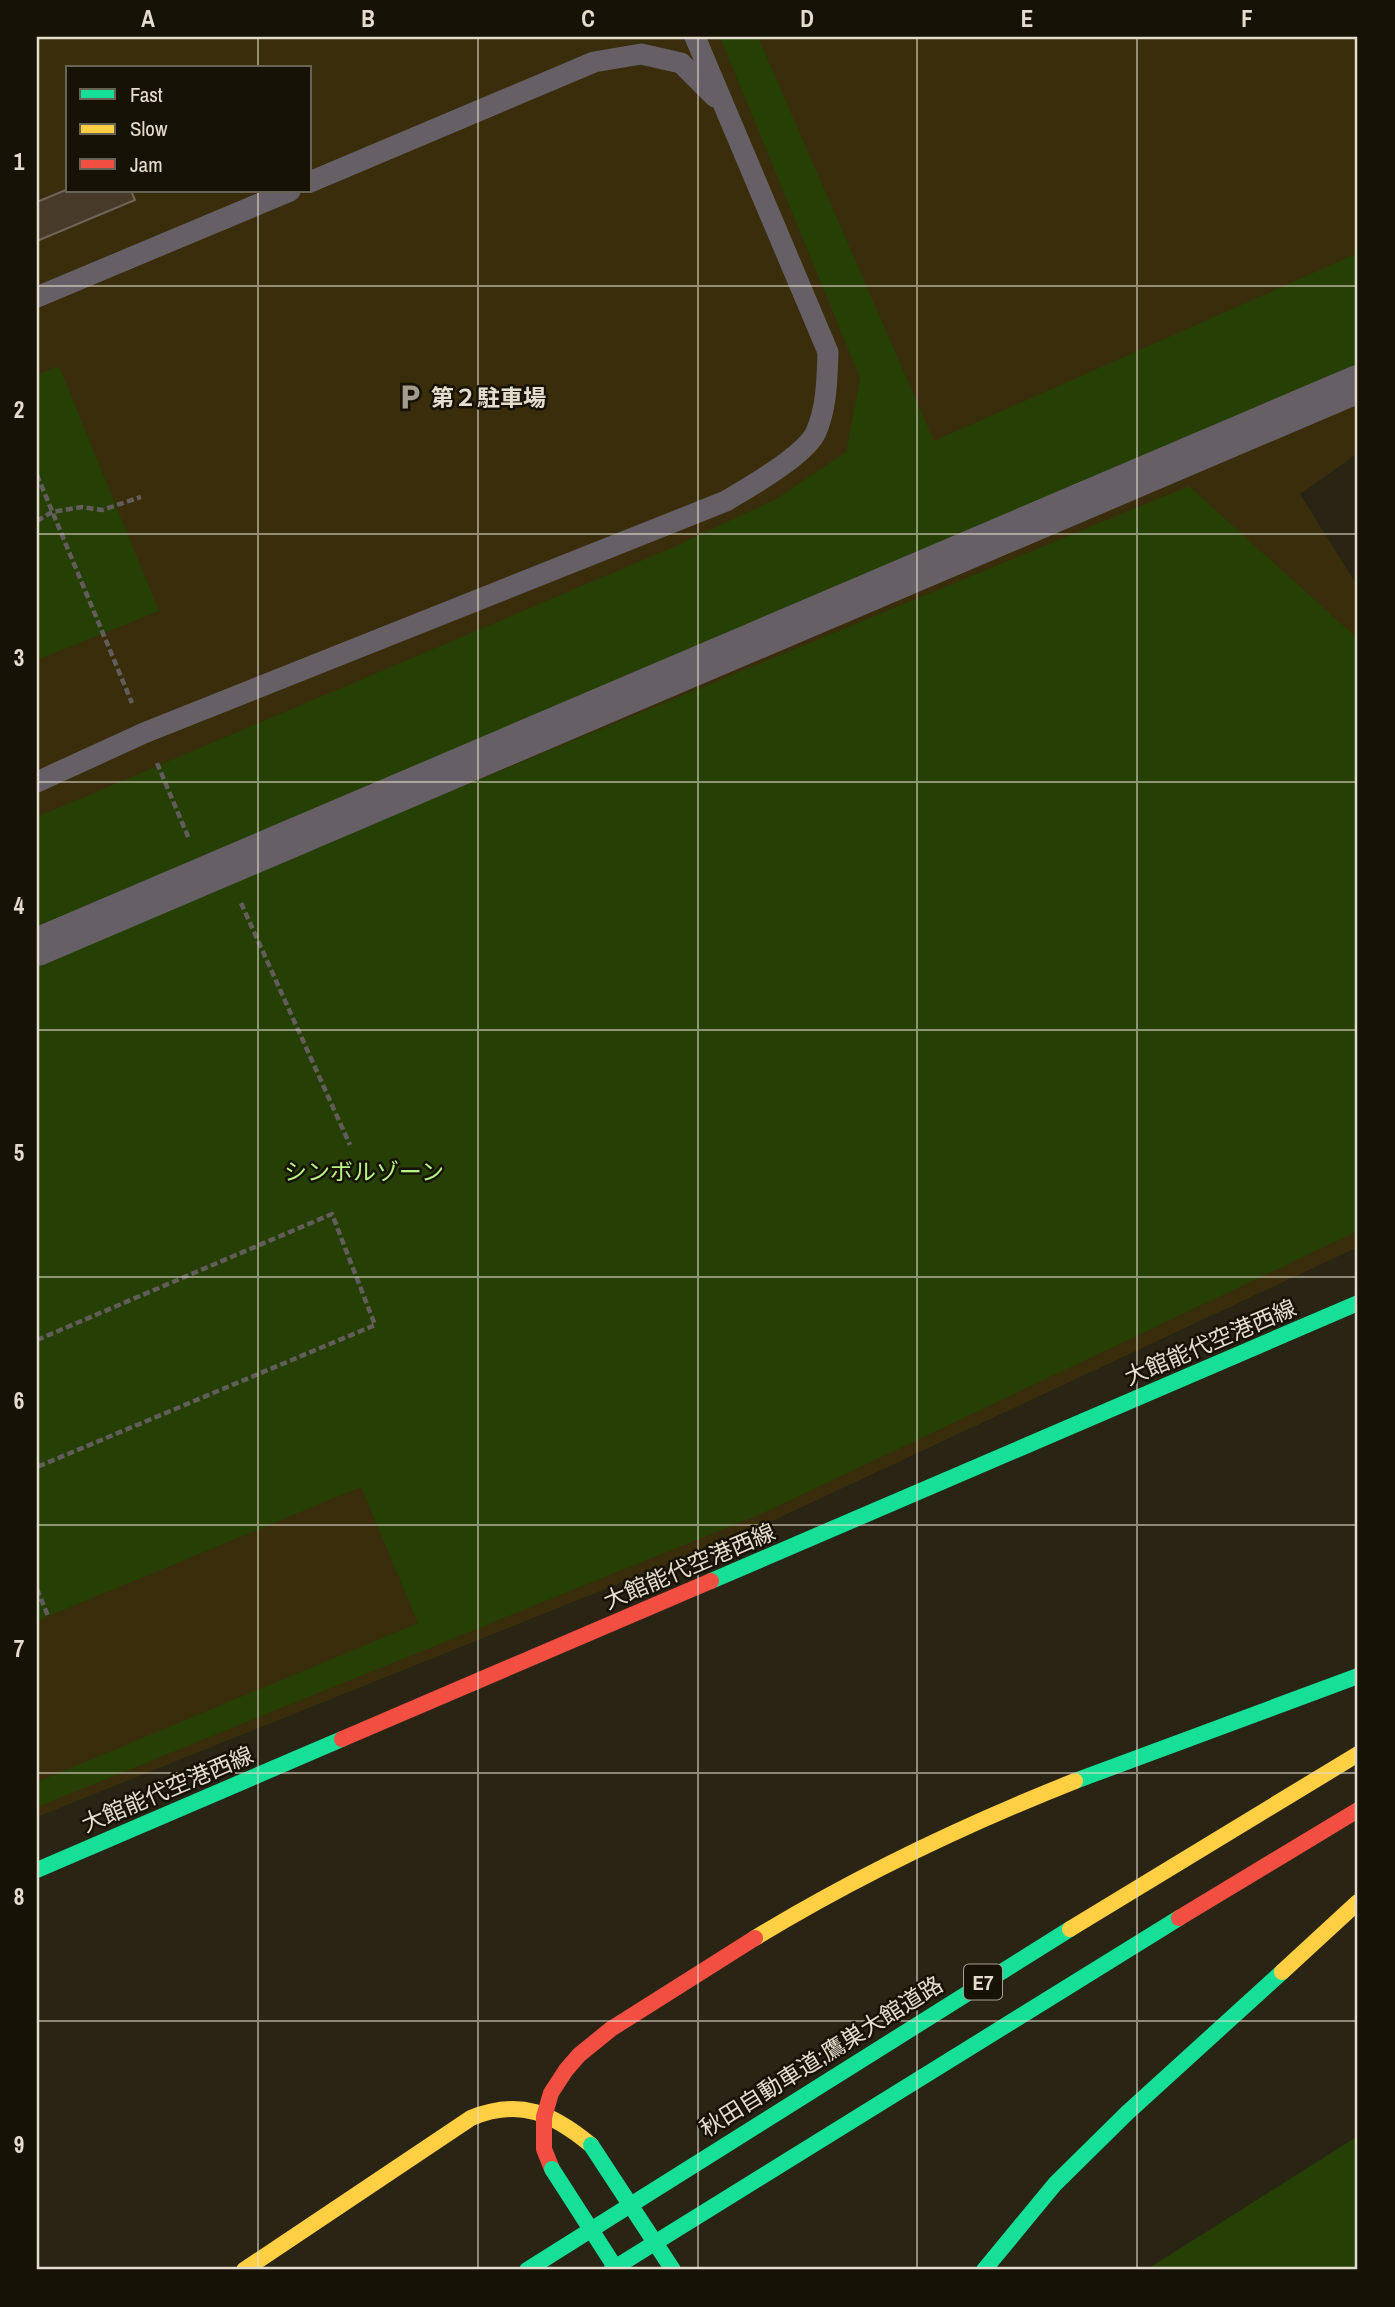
<svg xmlns="http://www.w3.org/2000/svg" width="1395" height="2307" font-family="'Archivo Narrow','Noto Sans JP',sans-serif">
<rect width="100%" height="100%" fill="#2a2415"/>
<path fill="#3a2d0b" fill-rule="evenodd" d="M37,37H1358V453L1300,494L1358,587V1247L757,1528L37,1817ZM68,68H310V191H68Z"/>
<g fill="#253f04">
<path d="M720,37H758L934,441L1358,253V364L612,687L391,816L1189,486L1358,639V1231L763,1513L37,1807V1782L418,1623L361,1487L37,1621V817L676,546L776,499L846,452L860,378Z"/>
<path d="M59,366L159,611L40,659L37,650V375Z"/>
<path d="M1358,2136V2270H1146Z"/>
</g>
<path fill="#483a29" stroke="#6e665b" stroke-width="2" d="M68,189L131,191L135,200L37,241V202Z"/>
<g fill="none" stroke-linecap="round" stroke-linejoin="round">
<g stroke="#625d5b" stroke-width="4.5" stroke-dasharray="7 3.5" stroke-linecap="butt">
<path d="M37,475L132,703"/>
<path d="M37,521L52,512L82,507L102,510L141,497"/>
<path d="M157,763L189,839"/>
<path d="M241,903L350,1145"/>
<path d="M37,1340L332,1214L375,1325L37,1467"/>
<path d="M37,1589L48,1616"/>
</g>
<g stroke="#665f66" stroke-width="21">
<path d="M310,182L594,62L641,54L681,63L715,97"/>
<path d="M37,297L290,191"/>
<path d="M37,782L144,733L726,501C749,487 806,455 816,432C827,407 827,379 828,352L695,37"/>
</g>
<path stroke="#665f66" stroke-width="38" d="M37,947L1358,384"/>
<g stroke="#16e098" stroke-width="16">
<path d="M711,1581L1358,1303"/>
<path d="M1075,1781L1358,1676"/>
<path d="M37,1870L342,1739"/>
<path d="M527,2270L1070,1929"/>
<path d="M611,2270L1179,1918"/>
<path d="M984,2270L1055,2184L1127,2113L1282,1972"/>
</g>
<g stroke="#ffcf43" stroke-width="16">
<path d="M1070,1929L1358,1754"/>
<path d="M755,1938C857,1876 964,1825 1075,1781"/>
<path d="M1282,1972L1358,1902"/>
<path d="M244,2270L471,2118C520,2098 552,2113 591,2145"/>
</g>
<g stroke="#f24e42" stroke-width="16">
<path d="M342,1739L711,1581"/>
<path d="M1179,1918L1358,1810"/>
<path d="M552,2169L544,2149V2117L551,2093L566,2070L579,2055L611,2029L755,1938"/>
</g>
<g stroke="#16e098" stroke-width="16">
<path d="M591,2145L673,2270"/>
<path d="M552,2169L617,2270"/>
</g>
</g>
<path fill="none" stroke="#e3ddcd" stroke-width="2" stroke-opacity="0.55" d="M258,37V68M478,37V2270M698,37V2270M917,37V2270M1137,37V2270M258,191V2270M37,286H1358M37,534H1358M37,782H1358M37,1030H1358M37,1277H1358M37,1525H1358M37,1773H1358M37,2021H1358"/>
<defs>
<g id="parking-bare" transform="scale(2.1)"><path d="M-3.5-5.5H1a3.5 3.5 0 0 1 0 7H-1V5.5H-3.5ZM-1-3.4V-.6H.8a1.4 1.4 0 0 0 0-2.8Z" fill="#a29c8d" stroke="#171206" stroke-width="2.5" paint-order="stroke"/></g>
</defs>
<g fill-rule="evenodd">
<use href="#parking-bare" x="410" y="397"/>
</g>
<g text-anchor="middle" dominant-baseline="central" stroke-width="5" stroke-linejoin="round" paint-order="stroke">
<rect fill="#171206" stroke="#a6a091" stroke-width="2" x="964" y="1964.5" width="38" height="35" rx="5"/>
<g font-size="21" font-weight="bold" fill="#e3ddcd">
<text x="983" y="1982">E7</text>
</g>
<g font-size="23" font-weight="bold" fill="#e3ddcd" stroke="#171206" text-anchor="start">
<text x="431" y="397">第２駐車場</text>
</g>
<g font-size="23" fill="#b7f586" stroke="#171206">
<text x="364" y="1171">シンボルゾーン</text>
</g>
<g font-size="23" fill="#e3ddcd" stroke="#171206">
<text transform="translate(1210 1342) rotate(-23)">大館能代空港西線</text>
<text transform="translate(689 1566) rotate(-23)">大館能代空港西線</text>
<text transform="translate(167 1789) rotate(-23)">大館能代空港西線</text>
<text transform="translate(821 2056) rotate(-32)">秋田自動車道;鷹巣大館道路</text>
</g>
</g>
<rect width="1395" height="2307" fill="none" stroke="#171206" stroke-width="77"/>
<rect x="66" y="66" width="245" height="126" fill="#171206" stroke="#696356" stroke-width="2"/>
<rect x="80" y="89" width="35" height="10" fill="#16e098" stroke="#696356" stroke-width="2"/>
<text x="130" y="102" font-size="21" fill="#e3ddcd">Fast</text>
<rect x="80" y="124" width="35" height="10" fill="#ffcf43" stroke="#696356" stroke-width="2"/>
<text x="130" y="136" font-size="21" fill="#e3ddcd">Slow</text>
<rect x="80" y="159" width="35" height="10" fill="#f24e42" stroke="#696356" stroke-width="2"/>
<text x="130" y="172" font-size="21" fill="#e3ddcd">Jam</text>
<rect x="38" y="38" width="1318" height="2230" fill="none" stroke="#e3ddcd" stroke-width="2.5"/>
<g font-size="23" text-anchor="middle" font-weight="bold" fill="#e3ddcd">
<text x="148" y="27">A</text>
<text x="368" y="27">B</text>
<text x="588" y="27">C</text>
<text x="807" y="27">D</text>
<text x="1027" y="27">E</text>
<text x="1247" y="27">F</text>
<text x="19" y="170">1</text>
<text x="19" y="418">2</text>
<text x="19" y="666">3</text>
<text x="19" y="914">4</text>
<text x="19" y="1161">5</text>
<text x="19" y="1409">6</text>
<text x="19" y="1657">7</text>
<text x="19" y="1905">8</text>
<text x="19" y="2153">9</text>
</g>
</svg>
